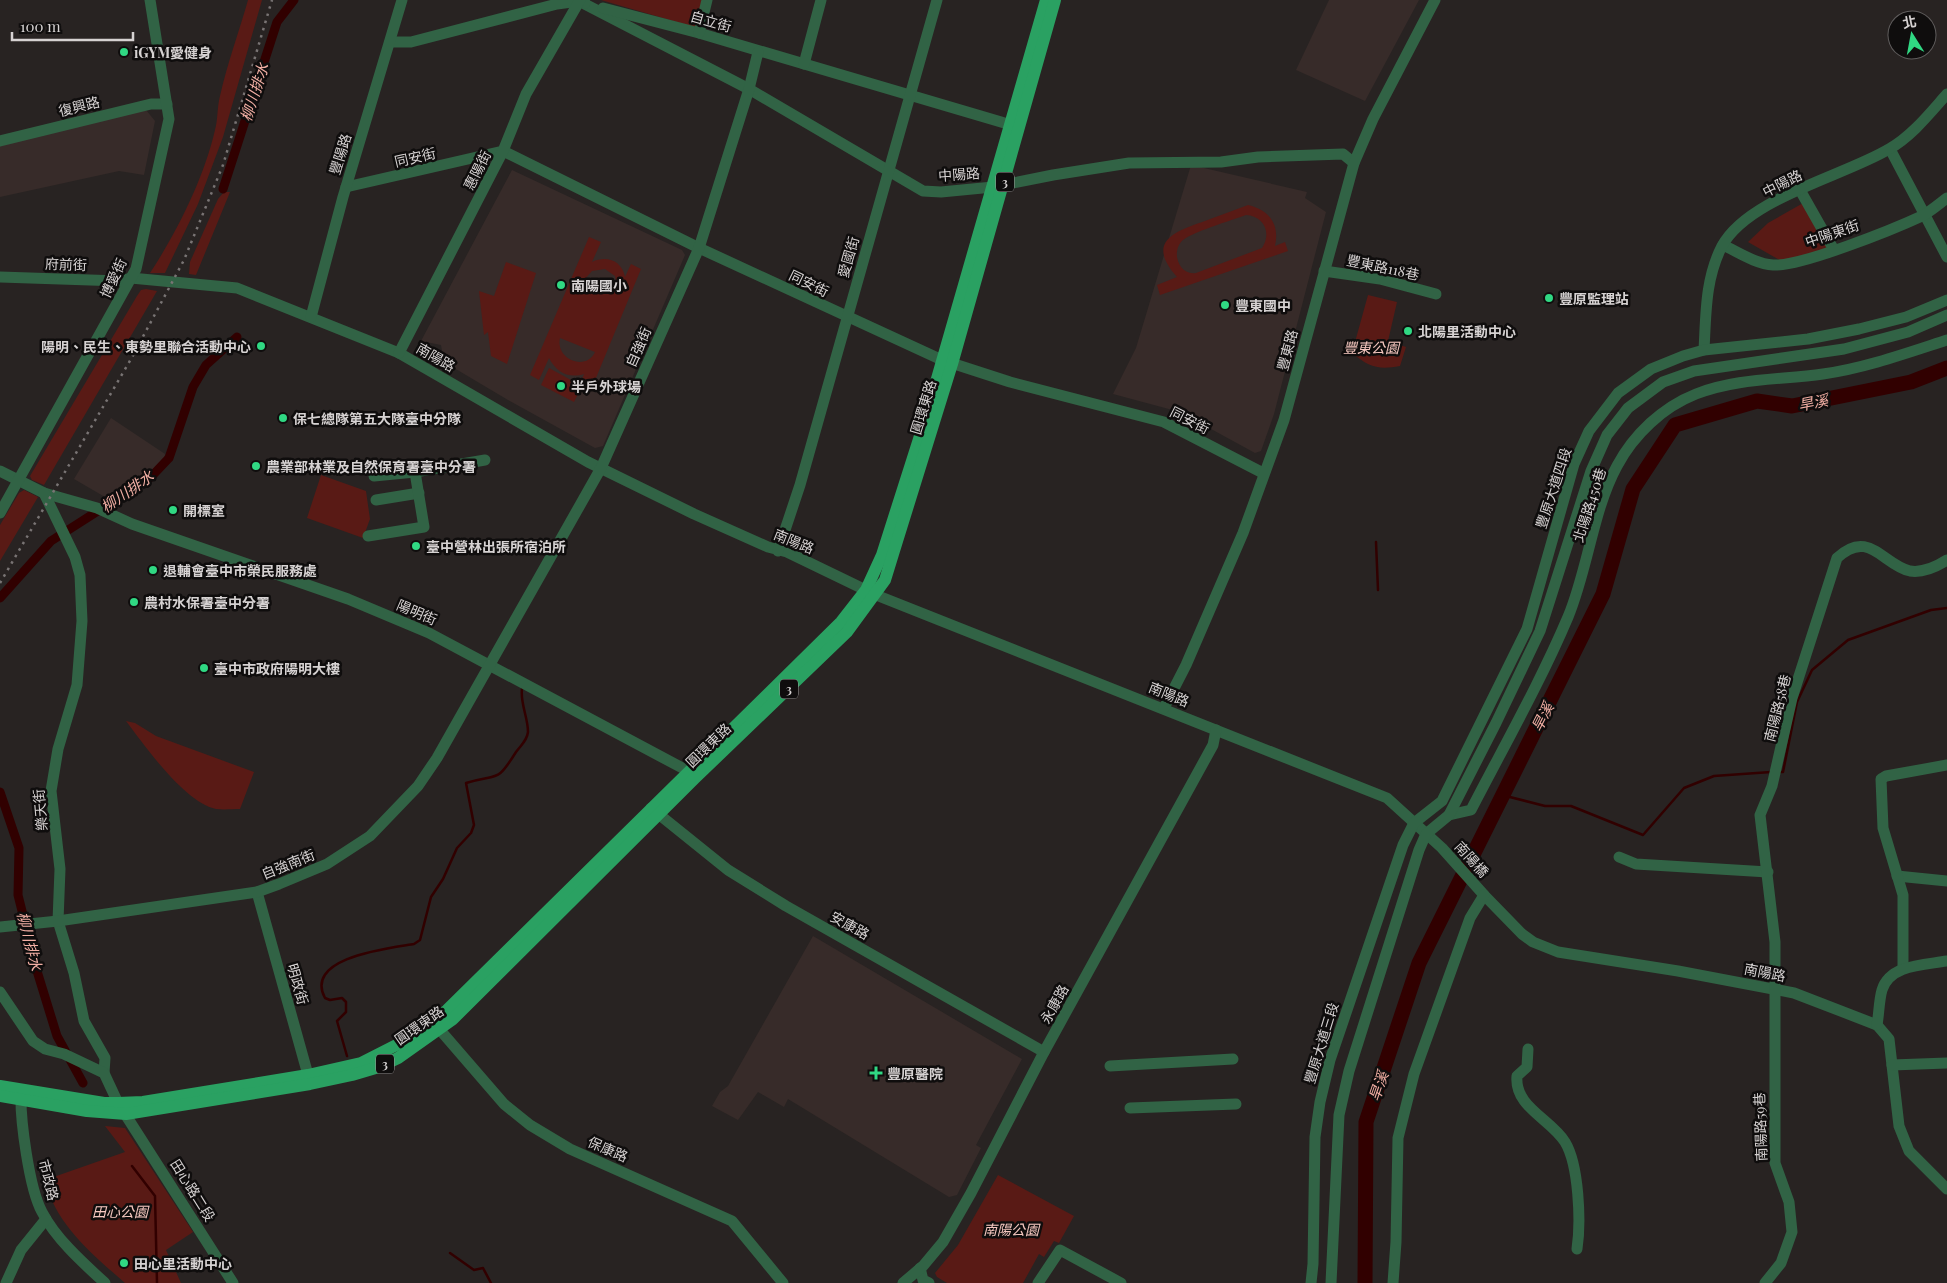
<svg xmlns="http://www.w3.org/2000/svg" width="1947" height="1283" font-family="'Playfair Display','Noto Sans TC',serif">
<rect width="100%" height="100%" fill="#282322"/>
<g fill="#372b29">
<path d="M1329,0H1419L1365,101L1296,70Z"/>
<path d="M146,110L155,121L144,175L119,171L0,197V145Z"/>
<path d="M1191,165L1307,192L1305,198L1326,212L1274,414L1261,451L1255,453L1180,412L1113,394L1136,348Z"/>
<path d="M512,170L682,250L685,255L603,446L595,448L508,400L444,362L441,345L421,341Z"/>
<path d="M111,418L165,454L163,462L155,470L105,497L74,479Z"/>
<path d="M813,936L1022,1059L976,1145L981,1148L957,1195L949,1197L788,1099L784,1107L758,1092L738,1120L712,1106L720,1092L728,1086Z"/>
</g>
<g fill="#591a15" fill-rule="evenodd">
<path d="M248,0H262L223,137L198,204L165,273H150C177,232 204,178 215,130C218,119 217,107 220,96C227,64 239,32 248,0Z"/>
<path d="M601,0H704L697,28Z"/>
<path d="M224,192H230L196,275L189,274L190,262L218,199Z"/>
<path d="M1805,202L1832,248L1783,262L1748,242L1768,223Z"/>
<path d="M1248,205C1269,210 1280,224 1275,246L1285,242L1288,251L1160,295L1157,285L1177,277C1146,242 1173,232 1205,221C1219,216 1234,210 1248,205ZM1246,215C1264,216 1272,233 1262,248L1196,273C1180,276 1171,254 1181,242C1188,233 1233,220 1246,215Z"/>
<path d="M589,237L601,242L592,262C607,255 622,261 625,277L631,264L641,269L591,390L582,386L574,402L541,385L549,368L580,385L584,374C569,379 556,372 549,358L539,380L530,375ZM605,269L615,276L619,293L584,280L592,271ZM560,338L595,352C586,372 555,359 560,338Z"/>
<path d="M506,262L536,273L507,364L491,356L488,332L484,335L479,291L494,296Z"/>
<path d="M146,289L157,291L44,485L32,480L30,476L137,296L141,290Z"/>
<path d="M1368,295L1397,302L1388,341L1406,347L1400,366C1378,370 1369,367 1352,353Z"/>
<path d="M321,475L366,491L370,519L363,538L307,518Z"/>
<path d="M24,490L38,497L0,561V525L19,493Z"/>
<path d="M126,721L135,723L156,736L254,772L240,809C233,809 224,810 216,809C184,802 145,746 126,721Z"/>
<path d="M105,1126L125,1128L193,1232L166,1250L181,1283H125C92,1254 55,1224 45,1180L125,1152Z"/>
<path d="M998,1175L1074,1216L1059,1243L1054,1241L1044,1257L1039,1254L1023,1283H947L937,1277L935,1273L958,1245Z"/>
</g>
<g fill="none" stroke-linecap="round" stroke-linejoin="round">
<g stroke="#310000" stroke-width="2.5">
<path d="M1376,542L1378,590"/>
<path d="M1779,772H1783L1797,702L1812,670L1848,640L1931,610L1947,608"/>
<path d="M1502,795L1545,806H1571L1643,835L1684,788L1714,776L1771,772"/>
<path d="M347,1056L337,1021L346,1012V1002L342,998L330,1000L325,998C303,957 391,948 414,944L420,940L431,897L443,879L457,848L471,833L474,825L466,783C499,773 496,784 516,752C521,745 527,741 528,732C528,717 520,703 522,689"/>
<path d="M132,1166L155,1196L157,1283"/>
<path d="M450,1253L474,1270L483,1268L491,1283"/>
</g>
<g stroke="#310000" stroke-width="9">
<path d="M223,189L277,22L294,0"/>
<path d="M0,598L51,541L151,477L169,458L193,387L206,365L237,337"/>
<path d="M0,792L19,848L18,895L37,971L57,1036L83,1083"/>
</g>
<path stroke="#310000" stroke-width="15" d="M1365,1283L1366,1122L1419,963L1603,594L1633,489L1675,425L1757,401L1792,406L1911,382L1947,368"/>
<g stroke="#316345" stroke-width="11">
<path d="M579,1L749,89L923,191L941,192L993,187L1053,175L1129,163L1221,162L1258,157L1343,154L1354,163"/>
<path d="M603,8L699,33L1018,127"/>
<path d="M699,33L707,0"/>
<path d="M390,42H411L557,4L579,1L585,3"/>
<path d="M804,64L821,0"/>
<path d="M0,141L151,104H167"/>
<path d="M1890,149L1947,257"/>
<path d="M346,187L503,151L699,248L942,360L1010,382L1164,422L1263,473"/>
<path d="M1800,190L1834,250"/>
<path d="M1723,245C1738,252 1756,264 1773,265C1800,267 1894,229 1922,216C1931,211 1939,204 1947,198"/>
<path d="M1324,271L1380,279L1436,294"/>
<path d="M0,277L120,281L131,278L237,288L399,353L588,462L694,514L768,547L787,552L876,595L1387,798L1442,848L1484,895L1522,934L1533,942L1558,952L1678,971L1794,993L1877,1025L1889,1039L1899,1126L1909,1151L1947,1189"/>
<path d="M311,317L343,197L402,0"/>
<path d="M1704,350C1706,315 1705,279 1722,246C1748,198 1844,176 1889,149C1912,136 1930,113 1947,94"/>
<path d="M399,353L503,151L526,94L580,0"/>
<path d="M0,471L44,493L97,508L132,524L348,599L429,633L688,771L694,777"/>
<path d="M374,476L415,472L485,460"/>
<path d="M44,493L75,557L80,575L82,621L77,685L58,749L51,791L60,869L58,921L74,973L84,1021L105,1058L104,1073"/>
<path d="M376,500L419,493"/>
<path d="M0,513L136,269L169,119L150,0"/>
<path d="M368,536L424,527L415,472"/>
<path d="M778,551L800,485L937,0"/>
<path d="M1164,708L1186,665L1243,533L1284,420L1354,163L1373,119L1435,0"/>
<path d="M651,808L728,870L786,906L1044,1052"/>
<path d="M1449,815L1471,810C1504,746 1540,683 1568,617C1588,569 1593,510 1617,466C1634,434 1663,407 1696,394C1737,378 1781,380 1823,374C1865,368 1907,353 1947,340"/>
<path d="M1619,857L1636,864L1768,872"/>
<path d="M1897,876L1947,881"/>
<path d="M257,892L310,1082"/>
<path d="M0,927L58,921L257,892L279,884L327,864L370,836L418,786L437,758L601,468L699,248L749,89L758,52"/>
<path d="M1903,968V895L1883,828L1881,779L1886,776L1947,765"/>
<path d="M0,992L33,1041L45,1049L64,1054L104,1073L118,1103L233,1283"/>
<path d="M434,1023L504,1104L530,1125L570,1149L732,1221L783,1283"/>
<path d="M1877,1025C1879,1014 1879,1000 1882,990C1890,964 1925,965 1947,961"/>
<path d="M1528,1049L1527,1067L1517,1076C1514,1107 1551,1119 1565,1142C1579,1165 1581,1222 1577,1249"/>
<path d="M1892,1065L1947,1063"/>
<path d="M1110,1066L1233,1059"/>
<path d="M21,1092C20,1119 29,1188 42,1212C56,1239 83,1263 105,1283"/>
<path d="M1130,1108L1236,1104"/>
<path d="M920,1268L923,1280L929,1283"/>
<path d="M6,1283L21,1250L46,1219"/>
<path d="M903,1283L923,1266L943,1242L971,1193L1044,1052L1213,745L1216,730"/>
<path d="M1038,1283L1060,1250L1121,1283"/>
<path d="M1311,1283L1313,1264L1315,1137L1320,1102L1330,1060L1403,845L1414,823L1442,801L1527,629L1574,464L1589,431L1618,393L1651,369L1683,356L1704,350L1808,339L1859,329L1906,317L1947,300"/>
<path d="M1331,1283L1339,1115L1349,1071L1419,850L1426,834L1449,815L1496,723L1540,631L1591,471L1607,435L1628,408L1663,382L1694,371L1844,349L1908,332L1947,315"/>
<path d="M1393,1283L1396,1242L1398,1138L1414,1074L1470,918L1484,895"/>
<path d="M1765,1283L1781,1263L1792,1232L1789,1202L1775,1163V942L1760,815L1772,786L1792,698L1837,558C1869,528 1883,565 1910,571C1923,573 1936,567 1947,560"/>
</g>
<g stroke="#2aa162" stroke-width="12">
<path d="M0,1086L104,1103H118L143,1102L308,1075L361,1063L418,1034L447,1010L841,622L866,590L882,555L926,417L1046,0"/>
<path d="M0,1096L87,1111L126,1114L310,1084L352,1075L379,1067L398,1058L453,1019L695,778L847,632L885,580L893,554L952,364L1055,0"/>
</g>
<path stroke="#797474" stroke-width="2.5" stroke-dasharray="2.5 5" stroke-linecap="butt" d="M0,583L131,359L184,260L223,165L272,0"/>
</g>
<g fill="#30d883" stroke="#0f0d0d" stroke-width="2">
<circle cx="124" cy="52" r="5"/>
<circle cx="561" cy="285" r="5"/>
<circle cx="1549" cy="298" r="5"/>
<circle cx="1225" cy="305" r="5"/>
<circle cx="1408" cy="331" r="5"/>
<circle cx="261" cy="346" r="5"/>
<circle cx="561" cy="386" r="5"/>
<circle cx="283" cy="418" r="5"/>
<circle cx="256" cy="466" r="5"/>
<circle cx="173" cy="510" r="5"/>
<circle cx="416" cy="546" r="5"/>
<circle cx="153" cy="570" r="5"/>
<circle cx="134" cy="602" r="5"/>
<circle cx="204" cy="668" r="5"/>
<path d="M873.5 1065.5h5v5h5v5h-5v5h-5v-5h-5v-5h5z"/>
<circle cx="124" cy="1263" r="5"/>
</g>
<g text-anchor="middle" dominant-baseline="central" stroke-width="5" stroke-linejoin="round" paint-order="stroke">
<g fill="#0f0d0d" stroke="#9a9797" stroke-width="1">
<rect x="996" y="172.5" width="18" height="19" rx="4"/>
<rect x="780" y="679.5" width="18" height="19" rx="4"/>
<rect x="376" y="1054.5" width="18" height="19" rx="4"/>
</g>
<g font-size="12" font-weight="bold" fill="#d6d2d2">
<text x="1005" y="182">3</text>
<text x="789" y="689">3</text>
<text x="385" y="1064">3</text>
</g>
<g font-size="14" fill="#d6d2d2" stroke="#0f0d0d">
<text transform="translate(711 21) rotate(16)">自立街</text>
<text transform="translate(79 106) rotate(-14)">復興路</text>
<text transform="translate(340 154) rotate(-73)">豐陽路</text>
<text transform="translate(415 157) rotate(-13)">同安街</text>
<text transform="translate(477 170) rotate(-63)">惠陽街</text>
<text transform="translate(959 174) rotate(-4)">中陽路</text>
<text transform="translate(1782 183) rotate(-27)">中陽路</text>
<text transform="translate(1832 233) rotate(-19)">中陽東街</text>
<text transform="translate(848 257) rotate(-74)">愛國街</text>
<text transform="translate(66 264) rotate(2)">府前街</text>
<text transform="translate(1383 267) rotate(12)">豐東路118巷</text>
<text transform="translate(113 278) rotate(-65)">博愛街</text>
<text transform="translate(809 283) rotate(26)">同安街</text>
<text transform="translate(638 347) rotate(-66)">自強街</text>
<text transform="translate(1287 350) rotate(-75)">豐東路</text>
<text transform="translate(436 357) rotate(30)">南陽路</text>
<text transform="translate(923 407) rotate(-73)">圓環東路</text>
<text transform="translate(1190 420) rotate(27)">同安街</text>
<text transform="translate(1553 488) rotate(-72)">豐原大道四段</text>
<text transform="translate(1589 505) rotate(-72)">北陽路450巷</text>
<text transform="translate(794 541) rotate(22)">南陽路</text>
<text transform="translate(417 612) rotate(23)">陽明街</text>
<text transform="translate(1169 694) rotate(22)">南陽路</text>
<text transform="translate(1777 708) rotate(-76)">南陽路58巷</text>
<text transform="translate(708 745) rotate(-44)">圓環東路</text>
<text transform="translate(40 810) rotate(-95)">樂天街</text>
<text transform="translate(1472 859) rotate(48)">南陽橋</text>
<text transform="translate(288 864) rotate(-22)">自強南街</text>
<text transform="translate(850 925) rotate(29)">安康路</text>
<text transform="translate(1765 972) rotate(11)">南陽路</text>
<text transform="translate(298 984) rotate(74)">明政街</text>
<text transform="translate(1054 1004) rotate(-61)">永康路</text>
<text transform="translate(419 1025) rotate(-35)">圓環東路</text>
<text transform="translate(1321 1043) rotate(-73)">豐原大道三段</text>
<text transform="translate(1760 1127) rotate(-92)">南陽路59巷</text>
<text transform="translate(608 1149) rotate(23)">保康路</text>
<text transform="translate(49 1180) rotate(76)">市政路</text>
<text transform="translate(193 1190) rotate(58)">田心路二段</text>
</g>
<g font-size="14" font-weight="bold" fill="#d6d2d2" stroke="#0f0d0d" text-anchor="start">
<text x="134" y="52">iGYM愛健身</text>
<text x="571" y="285">南陽國小</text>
<text x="1559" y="298">豐原監理站</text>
<text x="1235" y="305">豐東國中</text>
<text x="1418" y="331">北陽里活動中心</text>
<text x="251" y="346" text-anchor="end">陽明、民生、東勢里聯合活動中心</text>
<text x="571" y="386">半戶外球場</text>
<text x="293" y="418">保七總隊第五大隊臺中分隊</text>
<text x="266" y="466">農業部林業及自然保育署臺中分署</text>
<text x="183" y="510">開標室</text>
<text x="426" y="546">臺中營林出張所宿泊所</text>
<text x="163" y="570">退輔會臺中市榮民服務處</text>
<text x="144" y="602">農村水保署臺中分署</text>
<text x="214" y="668">臺中市政府陽明大樓</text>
<text x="887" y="1073">豐原醫院</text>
<text x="134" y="1263">田心里活動中心</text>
</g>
<g font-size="14" font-style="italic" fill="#f6c8c0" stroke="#0f0d0d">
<text x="1371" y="347">豐東公園</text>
<text x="120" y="1211">田心公園</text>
<text x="1011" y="1229">南陽公園</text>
</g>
<g font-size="15" font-style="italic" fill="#f2afa4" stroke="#0f0d0d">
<text transform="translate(254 92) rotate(-72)">柳川排水</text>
<text transform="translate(1813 402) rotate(-11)">旱溪</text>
<text transform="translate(127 491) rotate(-35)">柳川排水</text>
<text transform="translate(1542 717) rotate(-63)">旱溪</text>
<text transform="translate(30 941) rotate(76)">柳川排水</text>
<text transform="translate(1378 1086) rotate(-71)">旱溪</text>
</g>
</g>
<g transform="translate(1912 35) rotate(349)"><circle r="24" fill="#0f0d0d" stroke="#5f5c5c"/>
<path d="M0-4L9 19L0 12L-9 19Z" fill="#30d883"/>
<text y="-8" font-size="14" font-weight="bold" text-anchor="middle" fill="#d6d2d2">北</text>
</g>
<path d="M12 32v8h121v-8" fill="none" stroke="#d6d2d2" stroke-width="2.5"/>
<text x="20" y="32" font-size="15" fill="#d6d2d2" stroke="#0f0d0d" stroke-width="4" paint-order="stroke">100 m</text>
</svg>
